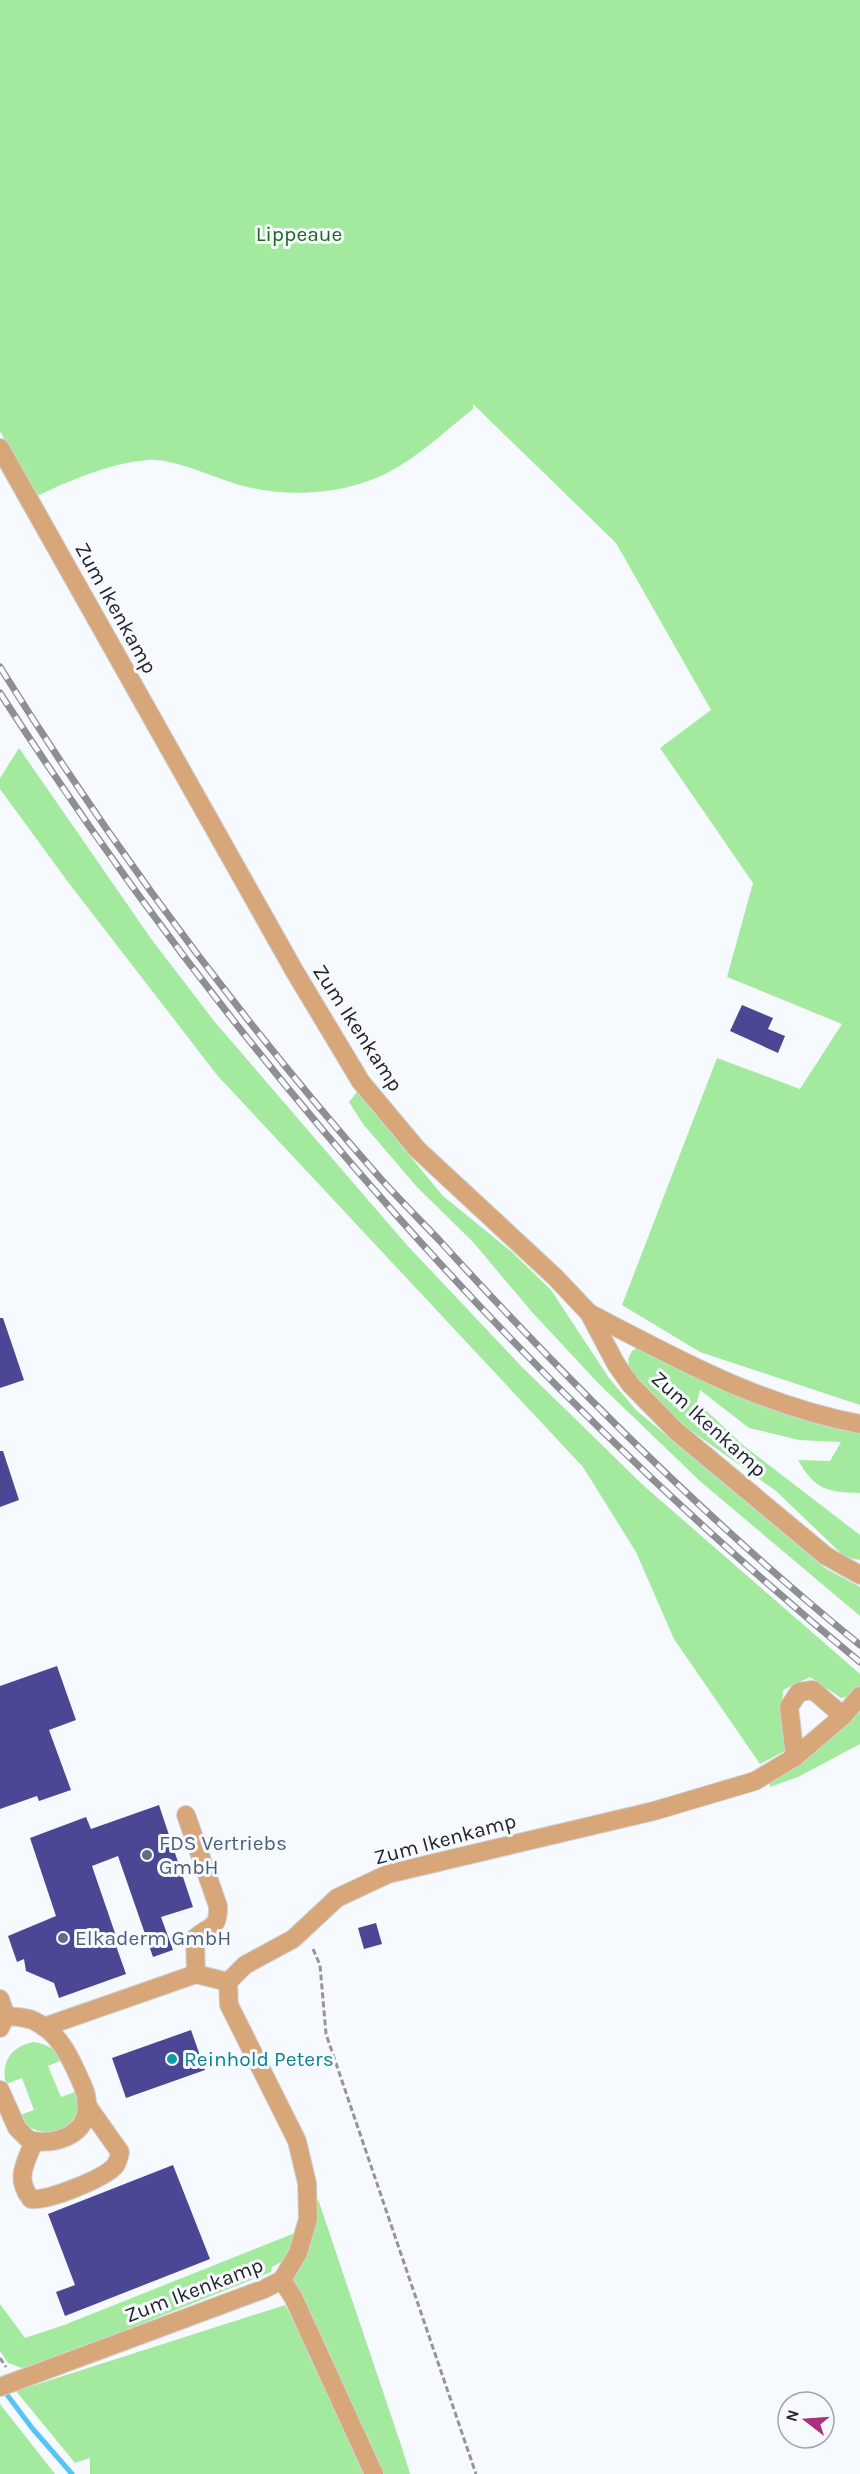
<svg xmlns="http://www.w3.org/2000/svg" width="860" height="2474" font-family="Karla,sans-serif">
<rect width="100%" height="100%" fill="#f6f9fe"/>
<g fill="#a3ea9f">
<path d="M0,0H860V1405L700,1352L622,1305L717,1058L800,1089L842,1024L727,977L753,883L660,748L711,710L616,543L473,404V409C449,428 427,449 401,465C355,494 295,499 243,486C216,479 174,458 147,460C107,464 71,480 35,497L0,431Z"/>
<path d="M19,748L152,940L214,1021L405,1243L522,1367L644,1486L860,1674V1687L850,1696L841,1698L810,1677L783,1690L781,1719L785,1751L760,1764L674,1639L636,1552L583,1467L217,1075L68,882L0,789V778Z"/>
<path d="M357,1092L443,1196L512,1252L551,1290L609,1378L636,1410L825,1568L860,1587V1616L701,1482L599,1384L532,1312L473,1242L417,1187L363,1124L349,1102Z"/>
<path d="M639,1347L860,1431V1493C827,1492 815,1490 798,1460L830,1461L841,1442L799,1440L749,1428L700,1390L697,1402L744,1446L860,1535V1560L845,1557L776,1491L676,1420L630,1370L628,1359L632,1351Z"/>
<path d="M860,1704V1744L798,1777L770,1787V1781Z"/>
<path d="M33,2042C47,2044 54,2048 62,2060L48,2066L61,2097L75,2092C93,2125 37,2150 20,2115L34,2110L22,2078L6,2084C1,2061 11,2047 33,2042Z"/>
<path d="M318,2199L403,2451L410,2474H379L292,2282L313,2230Z"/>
<path d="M295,2233L287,2259L272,2267L271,2272L81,2348L22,2368L8,2363L0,2351V2304L25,2338L64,2325Z"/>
<path d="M285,2305L320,2371L366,2474H90V2458L75,2463L16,2391Z"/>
<path d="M0,2404L55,2474H0Z"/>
</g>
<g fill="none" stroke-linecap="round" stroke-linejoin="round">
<path stroke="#57c4f9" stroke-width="5" d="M5,2392L32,2428L72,2474"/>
</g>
<g fill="#4c4795">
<path d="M742,1005L773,1018L768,1029L785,1036L778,1053L730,1031Z"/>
<path d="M0,1318H3L24,1380L0,1388Z"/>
<path d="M0,1451H3L19,1500L0,1507Z"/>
<path d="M57,1666L76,1720L49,1730L71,1790L39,1801L37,1796L0,1809V1686Z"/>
<path d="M159,1805L193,1907L161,1917L173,1950L153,1957L118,1856L92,1866L117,1939L114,1940L126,1974L59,1998L54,1983L26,1971L24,1959L17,1962L8,1936L56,1916L30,1838L86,1817L91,1829Z"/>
<path d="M376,1923L382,1944L364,1949L358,1928Z"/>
<path d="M191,2030L205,2070L126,2098L112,2058Z"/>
<path d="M173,2165L210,2259L65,2316L56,2292L75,2285L48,2214Z"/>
</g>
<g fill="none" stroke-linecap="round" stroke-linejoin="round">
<g stroke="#d0d3d7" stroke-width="20">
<g id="minor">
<path d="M0,448L295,972L361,1082L417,1149L555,1277L589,1313L616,1364L630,1384L676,1431L826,1556L860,1575"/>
<path d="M589,1313C677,1359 762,1406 860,1424"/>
<path d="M795,1757L789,1707L799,1692L813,1690L843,1716"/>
<path d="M186,1815L218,1906C219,1929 210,1925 195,1938L196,1974"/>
<path d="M0,1999L6,2016L0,2028"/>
<path d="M44,2027L196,1974L228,1982"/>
<path d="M0,2090L17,2128L30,2141C60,2145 94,2133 86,2095C84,2087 80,2080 77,2073C68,2053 58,2034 38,2023C29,2017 17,2017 6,2016"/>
<path d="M34,2141C26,2163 14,2178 31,2199C48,2201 103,2179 115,2166C118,2162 119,2157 120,2152L86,2104"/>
<path d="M282,2280L293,2297L374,2474"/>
<path d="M0,2387L264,2289L282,2280L298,2253L308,2219L307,2183L297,2141L229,2005L228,1982L245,1965L293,1939L337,1898L388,1874L654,1811L755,1781L795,1757L843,1716L860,1696"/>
</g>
</g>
<g stroke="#939599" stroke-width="3" stroke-dasharray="6 3" stroke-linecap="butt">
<path d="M313,1949L320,1965L326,2034L476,2474"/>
<path d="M0,2358L6,2367"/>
</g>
<use href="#minor" stroke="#d7a679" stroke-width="18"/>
<g stroke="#8d8f93" stroke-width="7">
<g id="rail">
<path d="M0,667C112,847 240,1019 380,1178C399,1199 419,1219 439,1240C570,1384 709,1522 860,1645"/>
<path d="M0,693C235,1058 525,1386 860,1662"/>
</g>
</g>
<use href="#rail" stroke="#f6f9fe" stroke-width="4.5" stroke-dasharray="14" stroke-linecap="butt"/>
</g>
<g fill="#5c6f8a" stroke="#f6f9fe" stroke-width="2">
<circle cx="147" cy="1855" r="6"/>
<circle cx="63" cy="1938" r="6"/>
</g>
<circle fill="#0f9aa8" stroke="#f6f9fe" stroke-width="2" cx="172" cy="2059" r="6"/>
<g text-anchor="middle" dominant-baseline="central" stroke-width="6" stroke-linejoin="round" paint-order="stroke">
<g font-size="21" fill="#1f6520" stroke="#f6f9fe">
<text x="299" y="234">Lippeaue</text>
</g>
<g font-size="21" fill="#232528" stroke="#f6f9fe">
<text transform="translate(116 608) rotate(61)">Zum Ikenkamp</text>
<text transform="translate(358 1028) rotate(57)">Zum Ikenkamp</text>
<text transform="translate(709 1424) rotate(42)">Zum Ikenkamp</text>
<text transform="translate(445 1839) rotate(-15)">Zum Ikenkamp</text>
<text transform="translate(194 2290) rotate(-21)">Zum Ikenkamp</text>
</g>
<g font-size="21" fill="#4e5e75" stroke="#f6f9fe" text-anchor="start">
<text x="159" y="1843">FDS Vertriebs<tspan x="159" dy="24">GmbH</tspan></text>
<text x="75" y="1938">Elkaderm GmbH</text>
</g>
<g font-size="21" fill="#0d838f" stroke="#f6f9fe" text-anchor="start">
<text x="184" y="2059">Reinhold Peters</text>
</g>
</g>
<g transform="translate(806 2420) rotate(287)"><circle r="28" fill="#f6f9fe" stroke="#a2a4a8" stroke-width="1.5"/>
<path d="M0-4.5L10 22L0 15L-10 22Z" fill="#ac2e7e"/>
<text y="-9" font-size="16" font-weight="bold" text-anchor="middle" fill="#232528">N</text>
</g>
</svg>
